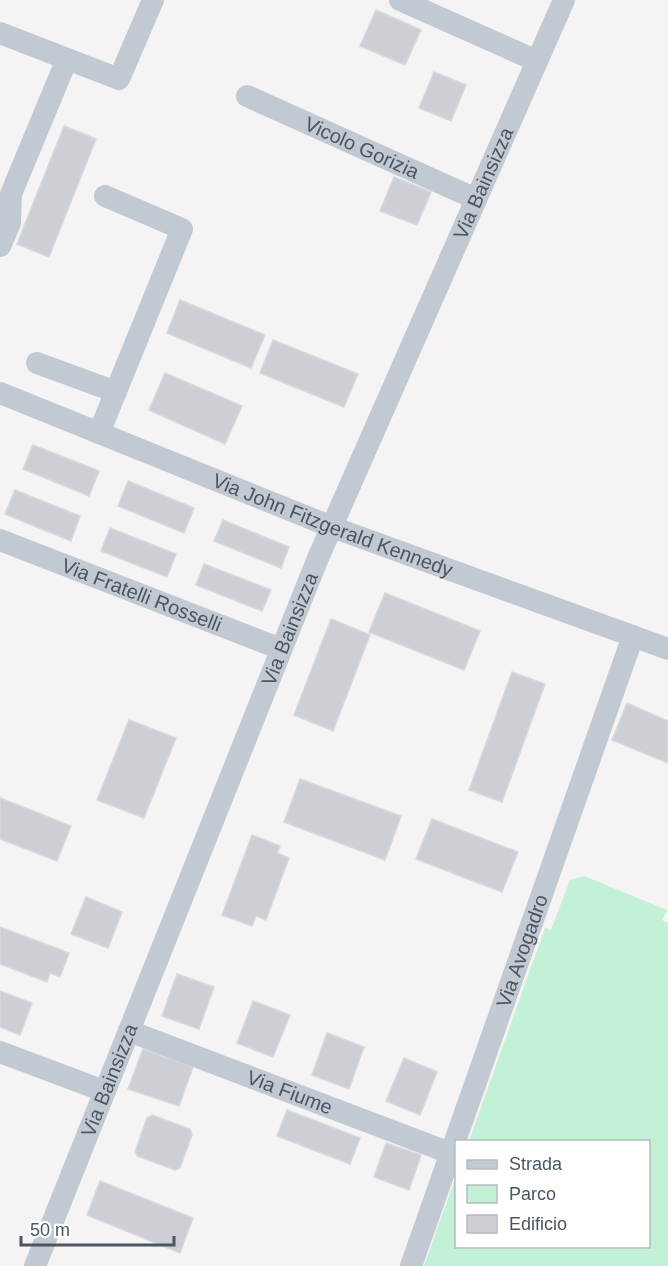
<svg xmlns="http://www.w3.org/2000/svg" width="668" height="1266" font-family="Arial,sans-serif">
<rect width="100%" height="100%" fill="#f5f3f3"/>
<path fill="#c3f1d5" d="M584,876L667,910L662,920L668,923V1266H424L456,1176V1246H648V1142L469,1141L545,928L551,930L570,880Z"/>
<g fill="#cdcfd5" stroke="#d7d9de" stroke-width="1.5">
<path d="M376,10L421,30L405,65L360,46Z"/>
<path d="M434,72L466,85L451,121L419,108Z"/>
<path d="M64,126L96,139L49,257L17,244Z"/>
<path d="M394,177L431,192L417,225L380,211Z"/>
<path d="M180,300L265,335L251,368L167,333Z"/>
<path d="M273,340L358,374L344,407L260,373Z"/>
<path d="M165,373L242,406L225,444L149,410Z"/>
<path d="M33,445L99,471L89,496L23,469Z"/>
<path d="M128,481L194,508L184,533L118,506Z"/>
<path d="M15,490L80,516L71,541L5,514Z"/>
<path d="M223,520L289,547L281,568L214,541Z"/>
<path d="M110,528L176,554L167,577L101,551Z"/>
<path d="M204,564L271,590L262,611L196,585Z"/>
<path d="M385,593L480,631L464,670L369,632Z"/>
<path d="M331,619L370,635L333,731L294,715Z"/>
<path d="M512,672L545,684L502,802L469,790Z"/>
<path d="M627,703L668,721V763L612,740Z"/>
<path d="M129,720L176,738L144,818L97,800Z"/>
<path d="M300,779L401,816L385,860L284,822Z"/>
<path d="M0,798L71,826L57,861L0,839Z"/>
<path d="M432,819L518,852L502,892L416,859Z"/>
<path d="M252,835L280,846L277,853L289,858L266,920L256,916L252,926L222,915Z"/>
<path d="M86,897L122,912L108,948L71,934Z"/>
<path d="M0,927L69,953L60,977L50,973L47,982L0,964Z"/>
<path d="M177,974L214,987L199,1029L162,1016Z"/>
<path d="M0,991L32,1003L20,1035L0,1027Z"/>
<path d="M253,1001L290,1015L273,1057L237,1043Z"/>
<path d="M327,1033L364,1047L349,1089L312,1075Z"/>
<path d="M143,1049L193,1067L179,1106L128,1089Z"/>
<path d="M404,1058L437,1072L420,1115L386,1101Z"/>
<path d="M287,1110L360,1138L350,1164L277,1136Z"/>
<path d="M152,1115L190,1129L192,1135L180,1168L175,1170L137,1156L135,1152L147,1118Z"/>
<path d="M386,1143L421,1155L409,1190L374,1177Z"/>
<path d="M100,1181L193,1218L180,1253L87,1215Z"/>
</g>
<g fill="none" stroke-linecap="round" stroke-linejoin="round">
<g stroke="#c1cad2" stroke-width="22">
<path d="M400,0L537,61"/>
<path d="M0,33L119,79L153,0"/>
<path id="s1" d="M247,96L476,199"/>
<path d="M0,246L10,223L11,194L67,59"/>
<path d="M37,363L116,392"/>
<path id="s2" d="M0,393L332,527L668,649"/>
<path d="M99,433L182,229L105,196"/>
<path id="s3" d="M0,540L281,649"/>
<path id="s4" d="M129,1031L450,1153"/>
<path d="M0,1052L104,1091"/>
<path id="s5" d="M35,1266L318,558L564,0"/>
<path id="s6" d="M411,1266L633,636"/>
</g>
</g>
<g text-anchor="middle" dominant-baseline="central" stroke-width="4.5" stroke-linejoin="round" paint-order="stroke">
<g font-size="20" fill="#4a5661" stroke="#fff">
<text stroke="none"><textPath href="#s1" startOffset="126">Vicolo Gorizia</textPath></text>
<text stroke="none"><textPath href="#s5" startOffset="1172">Via Bainsizza</textPath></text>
<text stroke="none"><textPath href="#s2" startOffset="358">Via John Fitzgerald Kennedy</textPath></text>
<text stroke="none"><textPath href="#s3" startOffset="152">Via Fratelli Rosselli</textPath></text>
<text stroke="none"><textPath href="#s5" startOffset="686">Via Bainsizza</textPath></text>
<text stroke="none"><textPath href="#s6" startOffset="334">Via Avogadro</textPath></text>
<text stroke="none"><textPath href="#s5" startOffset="200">Via Bainsizza</textPath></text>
<text stroke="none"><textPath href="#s4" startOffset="172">Via Fiume</textPath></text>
</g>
</g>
<rect x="455" y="1140" width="195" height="108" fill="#ffffff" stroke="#b7bbc0" stroke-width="1.5"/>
<rect x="467" y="1160" width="30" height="9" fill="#c1cad2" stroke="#b7bbc0" stroke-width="1.5"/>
<text x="509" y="1170" font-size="18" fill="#4a5661">Strada</text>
<rect x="467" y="1185" width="30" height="18" fill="#c3f1d5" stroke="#b7bbc0" stroke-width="1.5"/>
<text x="509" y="1200" font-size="18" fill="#4a5661">Parco</text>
<rect x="467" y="1215" width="30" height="18" fill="#cdcfd5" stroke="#b7bbc0" stroke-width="1.5"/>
<text x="509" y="1230" font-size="18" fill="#4a5661">Edificio</text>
<path d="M21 1236v9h153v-9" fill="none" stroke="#4a5661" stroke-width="3"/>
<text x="30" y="1236" font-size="18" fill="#4a5661" stroke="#ffffff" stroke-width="4.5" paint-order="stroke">50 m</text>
</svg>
